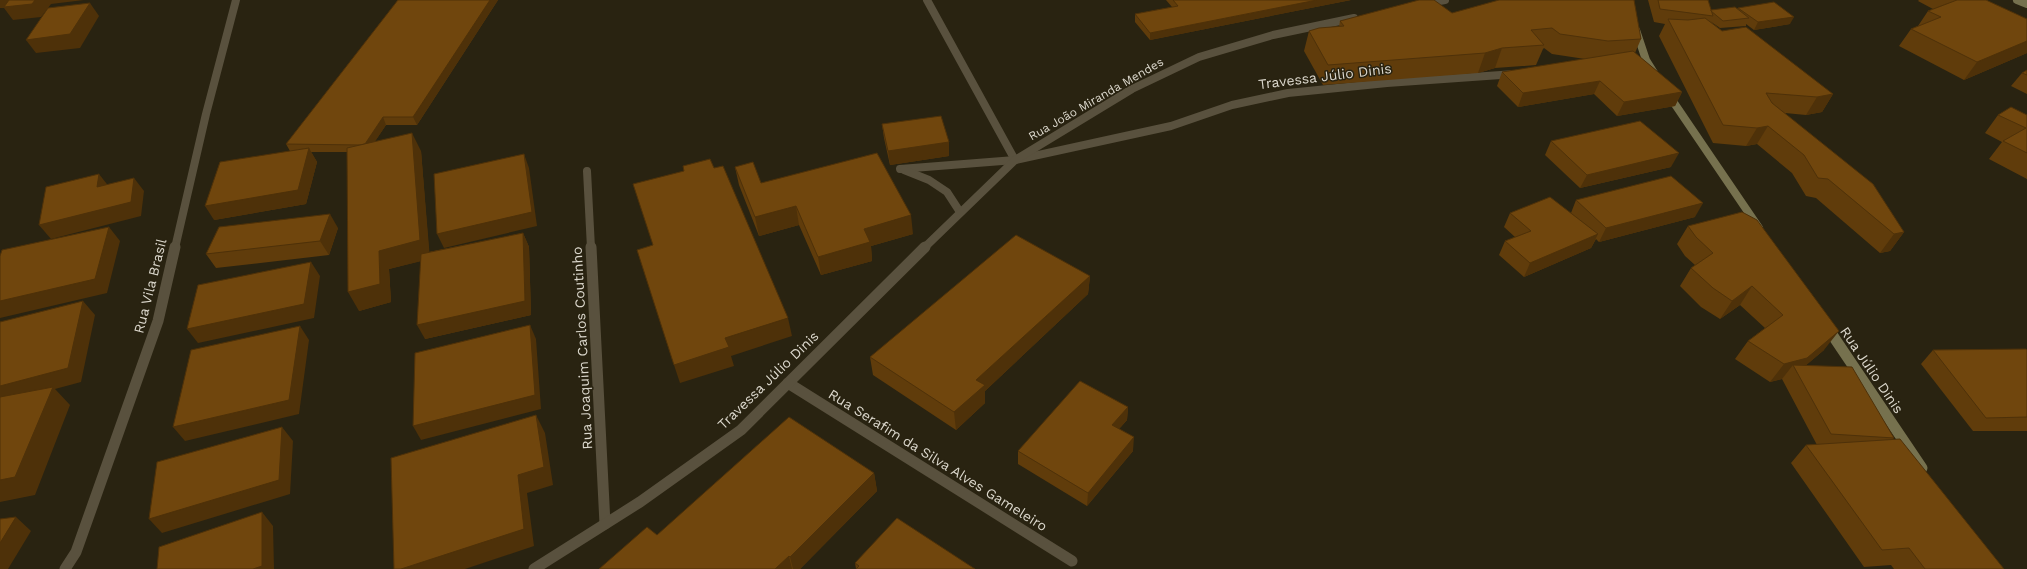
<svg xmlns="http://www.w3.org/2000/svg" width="2027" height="569" font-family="'Work Sans',sans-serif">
<rect width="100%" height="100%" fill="#292311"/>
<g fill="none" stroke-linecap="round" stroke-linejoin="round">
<path stroke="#59513e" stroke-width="8" d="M927,0L1015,160L1171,126L1232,105L1288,93L1387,83L1515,74"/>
<g stroke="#59513e" stroke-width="8">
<path d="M1423,4L1445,0"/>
<path d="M900,169L1015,160"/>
<path d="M904,170L929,180L947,192L960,212"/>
<path d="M587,171L591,248"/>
<path d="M175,248L206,114L236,0"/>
<path d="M924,248L1015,160L1132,89L1199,57L1273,35L1354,18"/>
</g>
<g stroke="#59513e" stroke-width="11">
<path d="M591,247L605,524"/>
<path d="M788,383L1072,561"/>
<path d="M65,569L76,552L158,321L175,247"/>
<path d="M534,569L640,502L741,430L925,247"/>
</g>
<g stroke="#76714e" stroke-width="8">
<path d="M2017,0L2027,4"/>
<path d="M1636,30L1646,60L1656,76"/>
<path d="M1668,94L1759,228"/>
</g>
<path stroke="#76714e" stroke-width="11" d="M1827,327L1922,468"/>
</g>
<g fill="#603c0b">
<path d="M398,0H498L417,125H386L375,141L421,151L429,252L523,233L529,247L531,315L425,339L420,261L389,269L391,302L359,311L347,152H311L317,162L306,204L214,220L290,151L286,144Z"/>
<path d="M1166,0H1351L1150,40L1135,22V14L1172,7Z"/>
<path d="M1648,0H1708L1711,10L1737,9L1738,8L1790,24L1754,30L1746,24V26L1720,28L1710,21L1722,31L1833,94L1822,112L1806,115L1785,113L1904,232L1890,251L1880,253L1816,198L1806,196L1792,173L1757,144L1746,146L1713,143L1659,36L1665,24L1654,22Z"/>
<path d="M1919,0H1988L1987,1L2027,19V53L1964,80L1899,46L1911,29L1918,26L1928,11L1933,9L1918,1Z"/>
<path d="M1452,13L1641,39L1635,53L1682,92L1675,106L1617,116L1594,94L1518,107L1497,86L1502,72L1585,59L1552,54L1544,48L1543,49L1536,65L1495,68L1478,73L1323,85L1304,51L1309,31L1339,27L1340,21Z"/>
<path d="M2027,70V94L2011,86L2022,73Z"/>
<path d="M1998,115H2027V179L1989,159L2002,142L1985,133Z"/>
<path d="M882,124L949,142V156L890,165L884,138Z"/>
<path d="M1551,141L1671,167L1580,188L1545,155Z"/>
<path d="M735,167L761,183L913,234L871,246L872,261L821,275L799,225L759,236L739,185Z"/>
<path d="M1576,200L1695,217L1599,242L1596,239L1591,248L1524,277L1499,255L1505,241L1515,237L1504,227L1510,213H1571Z"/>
<path d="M1688,226L1824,350L1806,365L1894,438L1893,439L2004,569H1894L1891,565L1864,567L1791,463L1806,445H1817L1782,379L1770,382L1735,359L1748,341L1765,328L1740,305L1720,319L1701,307L1680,286L1691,268L1695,265L1685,256L1677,244Z"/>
<path d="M338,228L329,255L216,268L206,254Z"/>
<path d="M1090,276L1088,294L985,391V403L956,430L873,375L870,357Z"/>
<path d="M1933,350H2027V431H1973L1921,364Z"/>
<path d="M1128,407L1127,420L1119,429L1133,451L1087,506L1018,464V451Z"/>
<path d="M874,473L877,491L800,569H599L657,535Z"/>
<path d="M855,563L975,569H856Z"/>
</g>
<g fill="#4e3109">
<path d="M0,0H84L51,4L41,17L13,20L4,8H0Z"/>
<path d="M490,0H498L417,125L413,117Z"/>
<path d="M1317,0H1351L1150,40V33Z"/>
<path d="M90,3L99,16L80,48L36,53L26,40Z"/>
<path d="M1794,17L1790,24L1754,30L1758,22Z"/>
<path d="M2027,41V53L1964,80L1977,62Z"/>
<path d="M1502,48L1495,68L1478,73L1485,53Z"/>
<path d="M1600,81L1594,94L1518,107L1523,93Z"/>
<path d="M1682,92L1675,106L1617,116L1624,102Z"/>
<path d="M1833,94L1822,112L1806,115L1817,97Z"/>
<path d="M383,117L386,125L368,152L364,145Z"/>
<path d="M1768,126L1757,144L1746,146L1757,128Z"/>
<path d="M412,133L421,151L430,259L389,269L391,302L359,311L348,292L379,251Z"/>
<path d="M949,142V156L890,165L888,151Z"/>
<path d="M309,148L317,162L306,204L214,220L205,206Z"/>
<path d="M1679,153L1671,167L1580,188L1587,175Z"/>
<path d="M524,154L529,168L537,226L444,248L437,234Z"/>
<path d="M99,174L110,188L97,187Z"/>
<path d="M134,178L144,191L141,216L51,239L39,225Z"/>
<path d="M1703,203L1695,217L1599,242L1606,228Z"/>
<path d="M796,206L799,225L759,236L755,217Z"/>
<path d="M330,214L338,228L329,255L320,241Z"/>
<path d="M911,215L913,234L871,246L872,261L821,275L818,257L864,229Z"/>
<path d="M109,227L120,241L107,293L0,318V301Z"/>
<path d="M1904,232L1890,251L1880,253L1894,234Z"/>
<path d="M523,233L529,247L531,315L425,339L417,325Z"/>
<path d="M1598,234L1591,248L1524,277L1530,263Z"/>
<path d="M311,262L320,276L314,318L198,343L187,329Z"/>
<path d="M1090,276L1088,294L985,391V403L956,430L954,412L976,380Z"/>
<path d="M1752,286L1740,305L1720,319L1732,301Z"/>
<path d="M83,301L95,315L81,382L55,389L70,405L35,495L0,502V386Z"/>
<path d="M788,318L792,336L731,356L734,366L680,383L674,365L725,338Z"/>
<path d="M530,325L536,339L541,409L421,440L413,426Z"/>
<path d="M300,326L309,340L299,414L185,441L173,427Z"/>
<path d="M1839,331L1824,350L1797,373L1793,365L1782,379L1770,382L1784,364Z"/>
<path d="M1128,407L1127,420L1111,438L1112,425Z"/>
<path d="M536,415L545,433L553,485L527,493L534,546L465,569H401L518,475Z"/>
<path d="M282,427L293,441L290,494L162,533L149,519Z"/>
<path d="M1134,437L1133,451L1087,506L1088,493Z"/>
<path d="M874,473L877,491L800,569H793L790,557Z"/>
<path d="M262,512L273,526L274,569H253Z"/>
<path d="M16,517L31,531L8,569H0V543Z"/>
<path d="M789,556L792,569H775Z"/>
</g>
<g fill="#70460d" stroke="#4e3109">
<path d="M9,0H35L32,4L4,7Z"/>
<path d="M398,0H490L413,117H383L365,144L360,145L286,144Z"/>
<path d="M1173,0H1317L1150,33L1135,14L1178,6Z"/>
<path d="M1419,0H1434L1452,13L1499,0H1634L1641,39L1608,41L1560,34L1552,28L1531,30L1544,45L1502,48L1485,53L1328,65L1309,31L1319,28L1344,26L1340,21Z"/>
<path d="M1658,0H1708L1713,16L1660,9Z"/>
<path d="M1957,0H1986L2027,19V41L1977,62L1911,29L1941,17L1928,11Z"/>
<path d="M1774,2L1794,17L1758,22L1738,8Z"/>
<path d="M90,3L70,34L26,40L48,8Z"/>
<path d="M1735,7L1749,18L1723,21L1711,11V10Z"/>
<path d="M1705,18L1722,31L1746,27L1833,94L1817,97L1766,93L1772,103L1873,184L1904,232L1894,234L1828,179L1818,178L1804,155L1768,126L1757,128L1723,125L1668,19L1688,20Z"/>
<path d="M1633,51L1682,92L1624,102L1600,81L1523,93L1502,72Z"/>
<path d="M2027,70V75L2022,73Z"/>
<path d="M2011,107L2027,115V153L2003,141L2026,128L1998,115Z"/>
<path d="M941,116L949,142L888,151L882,124Z"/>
<path d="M1640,121L1679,153L1587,175L1551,141Z"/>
<path d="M412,133L420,240L379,251L380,284L348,292L347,148Z"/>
<path d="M309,148L298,190L205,206L220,162Z"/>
<path d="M877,153L911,215L864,229L870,242L818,257L796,206L755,217L735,167L753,162L761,183Z"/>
<path d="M524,154L532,212L437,234L434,174Z"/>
<path d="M710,159L714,168L723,166L788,318L725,338L729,347L674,365L637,250L653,245L633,184L684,171L683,166Z"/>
<path d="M99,174L97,187L134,178L131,202L39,225L46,187Z"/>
<path d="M1671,176L1703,203L1606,228L1576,200Z"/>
<path d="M1550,197L1598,234L1530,263L1505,241L1531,231L1510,213Z"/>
<path d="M1742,212L1757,220L1839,331L1807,358L1784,364L1748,341L1783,315L1752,286L1732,301L1713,288L1691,268L1713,253L1696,237L1688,226Z"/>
<path d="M330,214L320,241L206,254L219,227Z"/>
<path d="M109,227L95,279L0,301V256L2,250Z"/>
<path d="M523,233L525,301L417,325L421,254Z"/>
<path d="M1016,235L1090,276L976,380L985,385L954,412L870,357Z"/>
<path d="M311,262L304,304L187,329L198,285Z"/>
<path d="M83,301L68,368L0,386V322Z"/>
<path d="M530,325L535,395L413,426L415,353Z"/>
<path d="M300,326L289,400L173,427L191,350Z"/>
<path d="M2026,349L2027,350V417L1986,418L1933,350Z"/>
<path d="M1793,365L1852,367L1894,438L1831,434Z"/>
<path d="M1080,381L1128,407L1112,425L1134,437L1088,493L1018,451Z"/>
<path d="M53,387L15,477L0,480V397Z"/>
<path d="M536,415L544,467L518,475L524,529L401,569H394L391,458Z"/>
<path d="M789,417L874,473L790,557L789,556L775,569H599L647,527L657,535Z"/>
<path d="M282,427L279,480L149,519L157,462Z"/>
<path d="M1900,439L2004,569H1925L1909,548L1882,550L1806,445Z"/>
<path d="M262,512V566L253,569H157L159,547Z"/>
<path d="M16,517L0,543V519Z"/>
<path d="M897,518L975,569H856L859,566L855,563Z"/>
</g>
<g text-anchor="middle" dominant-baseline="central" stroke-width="3" stroke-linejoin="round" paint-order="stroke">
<g font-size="12" fill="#dcd8cd" stroke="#292311">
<text transform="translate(1096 99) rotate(-30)">Rua João Miranda Mendes</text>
</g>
<g font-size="14" fill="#dcd8cd" stroke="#292311">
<text transform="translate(1325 76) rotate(-7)">Travessa Júlio Dinis</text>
<text transform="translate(150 286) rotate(-76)">Rua Vila Brasil</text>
<text transform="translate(582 348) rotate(-93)">Rua Joaquim Carlos Coutinho</text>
<text transform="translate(1872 370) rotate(56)">Rua Júlio Dinis</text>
<text transform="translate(768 380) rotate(-44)">Travessa Júlio Dinis</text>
<text transform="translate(938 460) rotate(32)">Rua Serafim da Silva Alves Gameleiro</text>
</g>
</g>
</svg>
